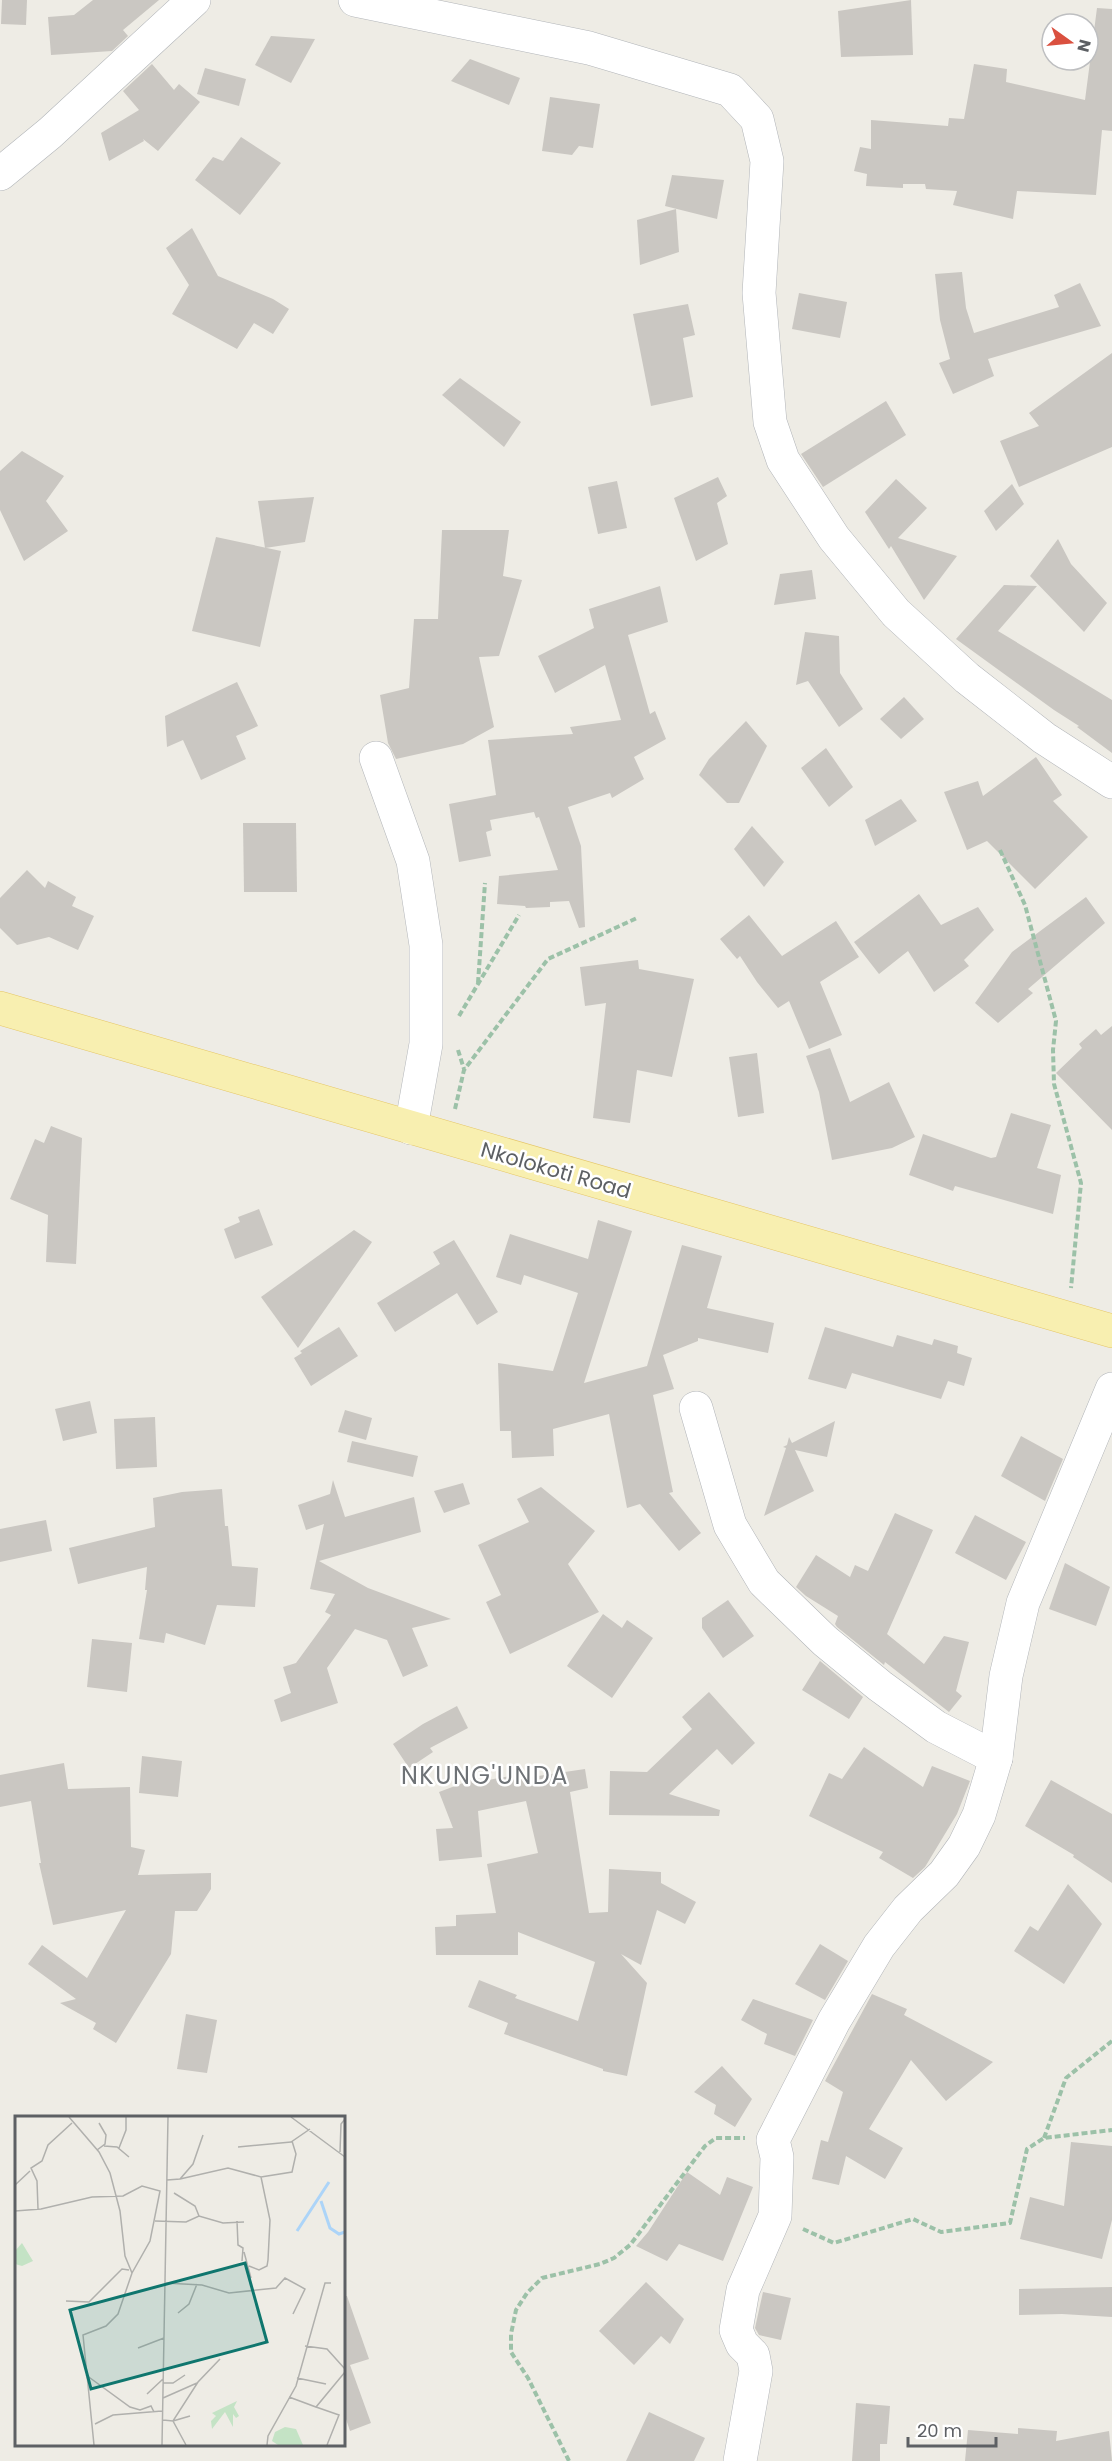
<svg xmlns="http://www.w3.org/2000/svg" width="1112" height="2461" font-family="Poppins,sans-serif">
<rect width="100%" height="100%" fill="#eeece5"/>
<g fill="#cac7c2">
<path d="M2,0H27L26,25L1,24Z"/>
<path d="M93,0H159L123,30L128,36L112,51L51,55L48,17L74,15Z"/>
<path d="M911,0L913,55L841,57L838,11Z"/>
<path d="M1097,8L1112,9V131L1102,130L1096,195L1017,191L1013,219L953,205L957,191L926,189L925,184H903V188L866,186L867,174L854,171L860,147L871,149V120L948,126L949,118L964,119L974,64L1007,69L1006,82L1085,100Z"/>
<path d="M271,36L315,39L291,83L255,65Z"/>
<path d="M470,59L520,78L509,105L451,81Z"/>
<path d="M152,64L174,90L179,84L200,102L158,151L143,139L144,141L109,161L101,133L139,110L123,91Z"/>
<path d="M205,68L246,79L239,106L197,94Z"/>
<path d="M550,97L600,104L593,148L579,146L572,155L542,151Z"/>
<path d="M241,137L281,163L240,215L195,180L213,157L223,161Z"/>
<path d="M672,175L724,180L717,219L665,206Z"/>
<path d="M676,209L679,252L640,265L637,220Z"/>
<path d="M192,228L218,276L273,299L289,309L273,334L254,323L237,349L172,314L189,285L166,248Z"/>
<path d="M962,272L966,308L974,333L1059,307L1054,295L1080,283L1101,326L988,359L994,376L953,394L939,363L950,359L940,320L935,274Z"/>
<path d="M799,293L847,302L840,338L792,329Z"/>
<path d="M688,304L695,335L683,338L693,397L651,406L633,314Z"/>
<path d="M1112,353V447L1019,487L1000,441L1039,426L1029,413Z"/>
<path d="M460,378L521,422L504,447L442,395Z"/>
<path d="M886,401L906,435L823,487L801,454Z"/>
<path d="M22,451L64,476L46,501L68,531L24,561L0,510V471Z"/>
<path d="M718,477L727,496L717,503L728,544L696,561L674,498Z"/>
<path d="M896,479L927,508L898,538L957,556L924,600L891,546L889,549L865,512Z"/>
<path d="M617,481L627,528L598,534L588,487Z"/>
<path d="M1012,484L1024,504L996,531L984,511Z"/>
<path d="M314,497L305,542L265,548L258,501Z"/>
<path d="M442,530H509L503,576L522,580L499,656L479,657L494,727L463,744L396,759L388,743L380,695L409,688L414,619H438Z"/>
<path d="M216,537L281,551L260,647L192,631Z"/>
<path d="M1058,539L1071,564L1107,603L1084,632L1030,576Z"/>
<path d="M812,570L816,599L774,605L780,574Z"/>
<path d="M1004,585L1037,586L998,631L1112,700V753L1077,727L1079,726L1054,710L956,639Z"/>
<path d="M660,586L668,622L628,635L650,714L655,711L666,739L634,757L644,779L612,798L610,793L568,807L581,846L585,927L579,928L569,901L550,902V907L526,908L525,906L497,904L499,876L558,870L539,817L536,818L534,812L490,820L492,830L486,832L491,856L459,862L449,804L496,795L488,740L573,734L570,727L621,720L605,665L555,693L538,656L594,628L589,609Z"/>
<path d="M805,632L839,636L840,673L863,709L839,727L808,681L796,685Z"/>
<path d="M237,682L258,726L236,736L246,759L201,780L183,740L167,747L165,716Z"/>
<path d="M904,697L924,719L901,739L880,719Z"/>
<path d="M746,721L767,746L739,803H727L699,775L709,759Z"/>
<path d="M826,748L853,787L829,807L801,768Z"/>
<path d="M1036,757L1062,795L1053,801L1088,837L1035,889L987,841L967,850L944,792L978,781L983,796Z"/>
<path d="M901,799L917,821L875,846L865,820Z"/>
<path d="M243,823H296L297,892H244Z"/>
<path d="M752,826L784,862L764,887L734,849Z"/>
<path d="M27,870L45,888L48,881L76,897L72,906L94,916L78,950L49,937L17,945L0,928V898Z"/>
<path d="M919,894L941,925L978,907L994,930L964,960L969,966L934,992L908,951L879,974L854,942Z"/>
<path d="M1086,897L1105,923L1028,989L1033,993L998,1023L975,1003L1012,952Z"/>
<path d="M749,915L782,956L836,921L859,957L820,982L842,1035L809,1049L789,1001L778,1008L757,982L740,956L737,959L720,939Z"/>
<path d="M638,960L639,969L694,979L672,1077L637,1070L630,1123L593,1118L606,1003L585,1006L580,967Z"/>
<path d="M1112,1026V1130L1056,1073L1082,1048L1079,1044L1096,1029L1101,1035Z"/>
<path d="M830,1048L850,1102L889,1082L915,1137L892,1148L832,1160L819,1092L806,1056Z"/>
<path d="M757,1053L764,1113L738,1117L729,1057Z"/>
<path d="M1011,1113L1051,1125L1037,1168L1061,1175L1053,1214L955,1186L953,1191L909,1175L923,1134L991,1158L996,1157Z"/>
<path d="M51,1126L82,1138L76,1264L46,1262L48,1215L10,1199L35,1139L44,1143Z"/>
<path d="M259,1209L273,1245L235,1259L224,1229L240,1222L238,1217Z"/>
<path d="M598,1220L632,1231L584,1383L647,1366L682,1245L722,1256L707,1308L774,1323L768,1353L698,1338V1341L663,1355L674,1389L653,1395L673,1492L669,1493L701,1533L679,1551L640,1504L627,1508L609,1414L553,1429L554,1456L512,1458L511,1431H500L498,1363L553,1371L578,1293L524,1275L521,1285L496,1277L510,1234L588,1259Z"/>
<path d="M354,1230L372,1242L298,1348L261,1297Z"/>
<path d="M454,1240L498,1312L477,1325L457,1293L395,1332L377,1303L440,1264L433,1252Z"/>
<path d="M339,1327L358,1356L311,1386L294,1358L302,1353L300,1351Z"/>
<path d="M825,1327L893,1347L897,1335L932,1345L934,1339L958,1346L957,1353L972,1358L964,1386L948,1381L941,1399L852,1373L846,1389L808,1379Z"/>
<path d="M90,1401L97,1433L63,1441L55,1409Z"/>
<path d="M345,1410L372,1418L366,1440L338,1432Z"/>
<path d="M155,1417L157,1467L116,1469L114,1419Z"/>
<path d="M835,1421L827,1457L795,1450L814,1491L764,1516L786,1448L783,1447L787,1445L789,1437L792,1443Z"/>
<path d="M1021,1436L1063,1459L1045,1501L1001,1476Z"/>
<path d="M352,1441L418,1456L413,1477L347,1462Z"/>
<path d="M333,1480L345,1517L414,1497L421,1532L319,1561L368,1588L451,1619L412,1628L428,1666L403,1677L387,1640L355,1629L327,1668L338,1703L281,1722L274,1700L291,1693L283,1667L296,1663L331,1615L325,1612L335,1594L310,1589L324,1524L306,1530L298,1505L330,1494Z"/>
<path d="M463,1483L470,1504L444,1513L434,1491Z"/>
<path d="M541,1487L595,1531L568,1564L599,1612L510,1654L486,1602L501,1595L478,1545L529,1522L517,1499Z"/>
<path d="M222,1489L225,1526H228L232,1566L258,1568L255,1607L217,1605L205,1645L166,1633L164,1643L139,1639L147,1590H145L147,1567L78,1584L69,1548L155,1527L153,1498L182,1492Z"/>
<path d="M895,1513L933,1530L887,1634L924,1664L944,1636L969,1642L956,1691L962,1696L949,1712L885,1662L884,1665L837,1627L835,1624L838,1616L806,1596L796,1587L816,1555L850,1577L855,1565L868,1571Z"/>
<path d="M975,1515L1026,1542L1006,1580L955,1553Z"/>
<path d="M46,1520L52,1551L0,1562V1529Z"/>
<path d="M1065,1563L1110,1587L1096,1626L1049,1609Z"/>
<path d="M728,1600L754,1636L723,1658L702,1628V1618Z"/>
<path d="M603,1614L622,1628L627,1620L653,1638L612,1698L567,1666Z"/>
<path d="M92,1639L132,1643L127,1692L87,1687Z"/>
<path d="M820,1661L863,1697L849,1719L802,1690Z"/>
<path d="M709,1692L755,1743L732,1765L717,1749L669,1794L720,1810L719,1816L609,1815L610,1771L647,1772L692,1729L682,1717Z"/>
<path d="M457,1706L468,1728L430,1748L433,1752L409,1768L393,1744L423,1724Z"/>
<path d="M864,1747L923,1787L932,1766L970,1781L957,1814L925,1867L913,1878L879,1858L883,1852L809,1816L829,1773L842,1779Z"/>
<path d="M142,1756L182,1761L178,1797L139,1793Z"/>
<path d="M64,1763L68,1789L130,1787L131,1847L145,1850L138,1875L211,1873V1889L197,1911H175L171,1954L116,2043L93,2029L96,2023L60,2003L76,1999L28,1964L42,1945L87,1978L126,1910L53,1925L39,1863H41L31,1801L0,1807V1775Z"/>
<path d="M585,1769L588,1788L570,1792L589,1913L608,1912L609,1869L661,1872V1883L696,1902L685,1924L657,1910L641,1965L621,1954L647,1983L627,2076L603,2071V2069L504,2034L508,2023L468,2007L479,1980L517,1995L515,1998L578,2021L595,1962L518,1932V1955H436L435,1927L456,1926V1915L496,1913L487,1864L538,1853L526,1801L478,1811L482,1857L439,1861L436,1829L453,1828L439,1792L471,1780L472,1783L510,1776L511,1780Z"/>
<path d="M1051,1780L1112,1814V1883L1073,1857L1074,1855L1025,1826Z"/>
<path d="M1068,1884L1102,1924L1064,1984L1014,1951L1030,1926L1038,1931Z"/>
<path d="M820,1944L848,1961L825,2000L795,1984Z"/>
<path d="M872,1994L907,2009L904,2015L993,2062L946,2101L911,2060L869,2129L903,2148L885,2179L846,2156L839,2185L812,2179L821,2140L828,2142L843,2092L825,2081Z"/>
<path d="M753,1999L813,2020L795,2056L764,2044L767,2034L741,2020Z"/>
<path d="M186,2014L217,2020L207,2073L177,2069Z"/>
<path d="M722,2066L752,2099L735,2127L714,2114L716,2105L694,2092Z"/>
<path d="M1071,2142L1112,2146V2220L1102,2259L1020,2239L1030,2197L1064,2206Z"/>
<path d="M687,2172L720,2195L727,2177L753,2187L723,2261L679,2244L667,2261L636,2246L648,2232Z"/>
<path d="M646,2282L684,2319L670,2344L661,2336L634,2365L599,2331Z"/>
<path d="M1112,2287V2317L1062,2314L1019,2315V2289Z"/>
<path d="M763,2292L791,2298L781,2340L759,2335L755,2328Z"/>
<path d="M344,2296H347L369,2359L350,2365L371,2423L350,2431L344,2413Z"/>
<path d="M856,2403L890,2406L887,2444H880V2461H852Z"/>
<path d="M649,2412L705,2438L694,2461H626Z"/>
<path d="M1018,2428L1057,2431L1056,2441L1109,2431L1112,2461H965L968,2430L1018,2434Z"/>
</g>
<g fill="none" stroke-linecap="round" stroke-linejoin="round">
<g stroke="#b2b5b9" stroke-width="34">
<g id="minor">
<path d="M355,0L589,48L730,90L757,119L767,161L759,293L770,422L783,460L834,538L896,613L967,678L1044,738L1112,782"/>
<path d="M0,174L50,133L194,0"/>
<path d="M376,758L413,861L426,945V1044L411,1128"/>
<path d="M696,1408L730,1525L764,1582L825,1641L880,1686L936,1727L996,1758"/>
<path d="M740,2461L756,2371L753,2355L742,2344L736,2330L743,2290L775,2216L777,2157L773,2140L834,2021L879,1946L908,1909L944,1874L964,1846L979,1815L996,1758L1006,1676L1023,1603L1112,1389"/>
</g>
</g>
<g stroke="#e5c667" stroke-width="34">
<path id="major" d="M0,1008L1112,1331"/>
</g>
<g stroke="#9cc1a8" stroke-width="4" stroke-dasharray="6 3" stroke-linecap="butt">
<path d="M1000,850L1025,905L1056,1021L1053,1050L1054,1084L1081,1183L1071,1288"/>
<path d="M478,983L485,883"/>
<path d="M459,1016L519,915"/>
<path d="M458,1050L464,1069"/>
<path d="M455,1109L464,1070L548,959L637,918"/>
<path d="M1044,2138L1066,2078L1112,2041"/>
<path d="M803,2229L834,2243L913,2219L941,2232L1010,2223L1027,2149L1044,2138L1112,2130"/>
<path d="M569,2461L528,2378L511,2352V2334L516,2310L527,2293L542,2278L600,2264L614,2258L630,2245L705,2146L716,2138H745"/>
</g>
<use href="#minor" stroke="#fff" stroke-width="33"/>
<use href="#major" stroke="#f8efb0" stroke-width="33"/>
</g>
<g text-anchor="middle" dominant-baseline="central" stroke-width="5" stroke-linejoin="round" paint-order="stroke">
<g font-size="21" fill="#5d6064" stroke="#fff">
<text transform="translate(556 1170) rotate(16)">Nkolokoti Road</text>
</g>
<g font-size="24" letter-spacing="1.5" fill="#6e7276" stroke="#fff">
<text x="485" y="1775">NKUNG'UNDA</text>
</g>
</g>
<g transform="translate(15 2116)">
<rect width="330" height="330" fill="#eeece5"/>
<path d="M7,127L18,145L7,150L0,148V135ZM222,285L219,291L224,300L221,302L218,298V311L210,296L197,313L196,305L201,300L197,297ZM270,311L281,313L288,329H263L257,325L260,316Z" fill="#c4e3c5"/>
<path fill="none" stroke="#acd4f8" stroke-width="3" d="M306,85L315,112L324,118L330,116M282,115L314,66"/>
<path fill="none" stroke="#b0b0ad" stroke-width="1.5" d="M54,1L84,36L95,57L105,95L110,140L117,157M276,1L330,41M89,30L102,31L114,41M223,31L276,26L295,13M104,32L111,14V1M82,34L90,28L91,19L84,7M325,36L326,8L330,3M165,63L213,52L246,61L277,56L281,38L277,25M152,64L165,63L178,48L188,19M0,69L15,55M159,77L180,90L184,100M23,93L22,65L16,52L27,45L33,29L57,7M0,95L26,93L77,81L108,80L127,70L145,75L135,125L117,157L103,198L91,210L68,219L79,329M140,105L171,106L184,100L208,107L229,106M222,105L223,129L228,132L227,145M229,136L236,162M234,150L244,154L252,150L253,144L255,104L246,61M150,167L187,169L214,177L261,172L270,162L290,173L278,198M51,185L74,186L107,153L114,154M163,197L174,188L182,168M290,230L312,233L330,253M123,232L149,222M71,259L115,291L125,294L136,290L139,296M282,262L311,268M148,267H158L170,259M132,278L148,263M274,281L301,291L330,256M148,282L182,267M301,291L324,299L312,329M148,304L158,305L183,266L205,243M80,308L98,299L147,295M147,329L153,1M171,329L158,305L175,300M252,329L253,320L281,270L310,167H316"/>
<path fill="#0f766e" fill-opacity="0.15" stroke="#0f766e" stroke-width="3" d="M230,147L252,226L76,273L55,194Z"/>
<rect width="330" height="330" fill="none" stroke="#5d6064" stroke-width="3"/>
</g>
<g transform="translate(1070 42) rotate(105)"><circle r="28" fill="#ffffff" stroke="#bebfc1" stroke-width="1.5"/>
<path d="M0-4.5L10 22L0 15L-10 22Z" fill="#da503f"/>
<text y="-9" font-size="16" font-weight="bold" text-anchor="middle" fill="#5d6064">N</text>
</g>
<path d="M908 2437v9h88v-9" fill="none" stroke="#5d6064" stroke-width="3"/>
<text x="917" y="2437" font-size="18" fill="#5d6064" stroke="#ffffff" stroke-width="4.5" paint-order="stroke">20 m</text>
</svg>
